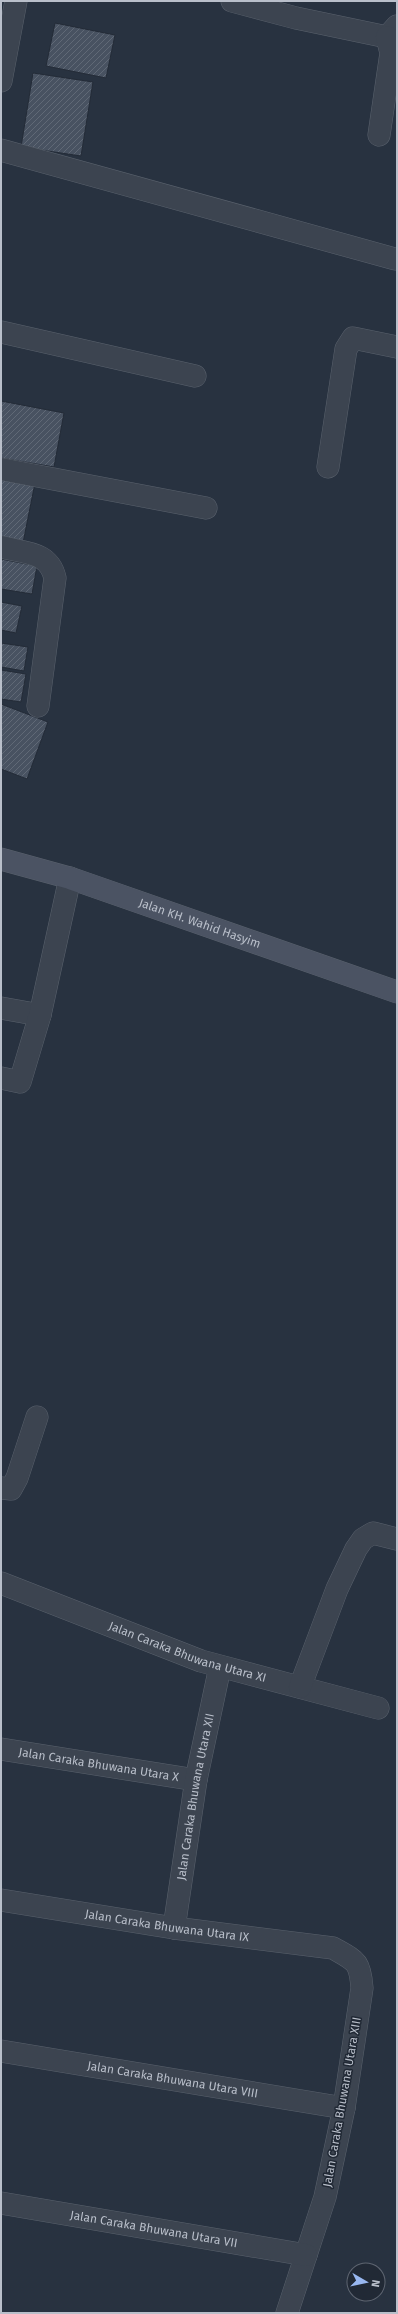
<svg xmlns="http://www.w3.org/2000/svg" width="398" height="2314" font-family="'Fira Sans',sans-serif">
<defs>
<pattern id="building-hatch" width="6" height="6" patternUnits="userSpaceOnUse"><rect width="6" height="6" fill="#485261"/><path d="M-1 1l2-2M0 6l6-6M5 7l2-2" fill="none" stroke="#606976"/></pattern>
</defs>
<rect width="100%" height="100%" fill="#283240"/>
<g fill="url(#building-hatch)" stroke="#232b37">
<path d="M55,23L115,35L106,78L46,66Z"/>
<path d="M33,73L93,82L81,156L21,147Z"/>
<path d="M1,401L64,413L54,467L1,458Z"/>
<path d="M1,471L36,478L23,543L1,539Z"/>
<path d="M1,559L37,566L32,594L1,589Z"/>
<path d="M1,602L22,606L16,633L1,630Z"/>
<path d="M1,643L28,647L24,671L1,667Z"/>
<path d="M1,670L26,674L21,702L1,699Z"/>
<path d="M1,704L48,722L27,779L1,769Z"/>
</g>
<g fill="none" stroke-linecap="round" stroke-linejoin="round">
<g stroke="#5a626d" stroke-width="23">
<g id="street">
<path d="M232,1L296,18L387,37L397,26"/>
<path d="M1,81L16,1"/>
<path d="M379,135L391,53L387,37"/>
<path d="M1,150L395,259"/>
<path d="M1,332L195,376"/>
<path d="M328,467L346,349L353,338L397,347"/>
<path d="M1,469L206,508"/>
<path d="M1,547C24,553 49,551 55,578L38,706"/>
<path d="M1,1008L40,1015"/>
<path d="M1,1078L20,1082L40,1015L70,878"/>
<path d="M1,1488L11,1489L17,1478L37,1417"/>
<path id="s1" d="M1,1583L201,1661L378,1708"/>
<path d="M300,1687L337,1589L356,1549L363,1539L373,1533L397,1539"/>
<path id="s2" d="M1,1749L196,1780"/>
<path id="s3" d="M1,1900L174,1928L333,1948C356,1961 360,1961 362,1988L344,2108L325,2197L287,2313"/>
<path id="s4" d="M174,1928L196,1780L220,1667"/>
<path id="s5" d="M1,2051L344,2108"/>
<path id="s6" d="M1,2203L306,2255"/>
</g>
</g>
<g stroke="#5a626d" stroke-width="23">
<g id="secondary">
<path id="s7" d="M1,859L70,878L397,992"/>
</g>
</g>
<use href="#street" stroke="#3c4450" stroke-width="22"/>
<use href="#secondary" stroke="#4b5363" stroke-width="22"/>
</g>
<g text-anchor="middle" dominant-baseline="central" stroke-width="3" stroke-linejoin="round" paint-order="stroke">
<g font-size="12" fill="#b9bfca" stroke="#212935">
<text stroke="none"><textPath href="#s7" startOffset="209">Jalan KH. Wahid Hasyim</textPath></text>
<text stroke="none"><textPath href="#s1" startOffset="199">Jalan Caraka Bhuwana Utara XI</textPath></text>
<text stroke="none"><textPath href="#s2" startOffset="99">Jalan Caraka Bhuwana Utara X</textPath></text>
<text stroke="none"><textPath href="#s4" startOffset="133">Jalan Caraka Bhuwana Utara XII</textPath></text>
<text stroke="none"><textPath href="#s3" startOffset="168">Jalan Caraka Bhuwana Utara IX</textPath></text>
<text stroke="none"><textPath href="#s5" startOffset="174">Jalan Caraka Bhuwana Utara VIII</textPath></text>
<text transform="translate(342 2102) rotate(-80)">Jalan Caraka Bhuwana Utara XIII</text>
<text stroke="none"><textPath href="#s6" startOffset="155">Jalan Caraka Bhuwana Utara VII</textPath></text>
</g>
</g>
<rect width="398" height="2314" fill="none" stroke="#b9bfca" stroke-width="4"/>
<g transform="translate(366 2282) rotate(99)"><circle r="19" fill="#212935" stroke="#5e6571"/>
<path d="M0-3L7 15L0 10L-7 15Z" fill="#98b7f0"/>
<text y="-6" font-size="11" font-weight="bold" text-anchor="middle" fill="#b9bfca">N</text>
</g>
</svg>
